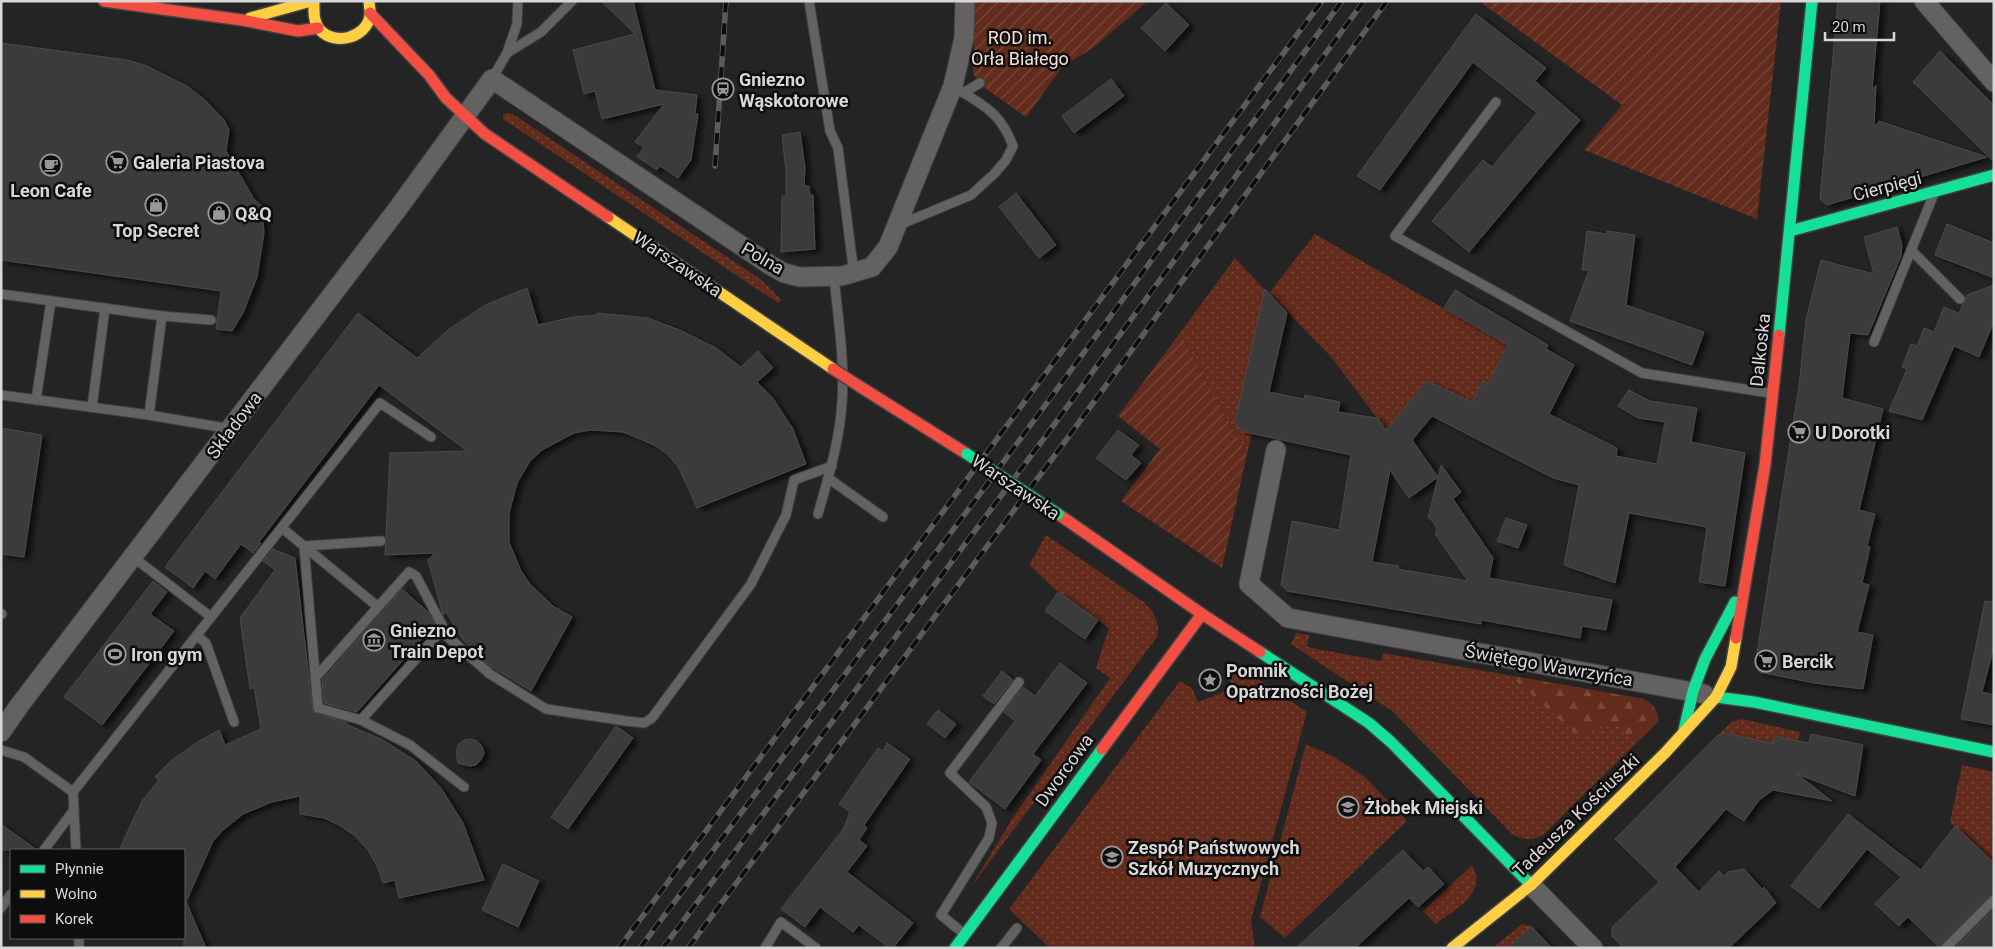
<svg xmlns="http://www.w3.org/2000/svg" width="1995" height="949" font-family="Roboto,sans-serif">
<defs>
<pattern id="grass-dots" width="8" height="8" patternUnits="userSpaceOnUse" patternTransform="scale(1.25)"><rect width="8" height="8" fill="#622b1b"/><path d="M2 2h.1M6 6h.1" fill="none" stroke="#78493b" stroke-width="1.8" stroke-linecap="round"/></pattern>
<pattern id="forest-firs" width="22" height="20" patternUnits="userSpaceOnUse" patternTransform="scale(1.25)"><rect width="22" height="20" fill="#622b1b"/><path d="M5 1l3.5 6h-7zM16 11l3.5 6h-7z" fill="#78493b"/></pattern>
<pattern id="garden-furrows" width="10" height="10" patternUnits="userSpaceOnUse" patternTransform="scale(1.25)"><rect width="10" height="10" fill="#622b1b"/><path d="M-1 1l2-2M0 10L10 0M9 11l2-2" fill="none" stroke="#78493b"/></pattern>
<filter id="shadow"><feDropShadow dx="5.5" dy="3" stdDeviation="2.5" flood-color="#0009"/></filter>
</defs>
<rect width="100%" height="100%" fill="#252425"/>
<g fill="url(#grass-dots)">
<path d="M507,113L513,114L763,281L781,300L778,303L503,119V115Z"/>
<path d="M1315,234L1507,345L1489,384L1483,381L1472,402L1427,381L1386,430L1332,358L1269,293Z"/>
<path d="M1235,258L1265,290L1252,433L1247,454L1180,333Z"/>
<path d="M1046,535L1145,603C1154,613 1161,623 1157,637L971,887L1012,819L1110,678L1096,668L1109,628L1058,592L1029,565Z"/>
<path d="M1296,633L1309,635L1307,647L1381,661L1383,653L1644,699C1652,704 1659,712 1658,722L1543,835C1531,841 1525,840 1513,835L1392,711L1291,644Z"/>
<path d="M1237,665L1307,712L1251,920L1255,948H1050L1009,909L1180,681L1192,688L1198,702L1232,689L1229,678Z"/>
<path d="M1741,719L1800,732L1798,740L1775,736L1774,744L1725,733L1717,736L1732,722Z"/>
<path d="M1306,744L1334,757L1365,777L1407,821L1285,938L1260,917Z"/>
<path d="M1962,765L1994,772V863L1950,822Z"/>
<path d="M1472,865C1489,892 1454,910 1436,924L1423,911Z"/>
<path d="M1522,924L1531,926L1508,948H1493Z"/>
</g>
<path fill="url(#forest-firs)" d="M1511,676L1644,699C1672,716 1651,729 1635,744L1617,724L1577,735Z"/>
<g fill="url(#garden-furrows)">
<path d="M975,1H1148L1093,48L1063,66L1026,117L985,88L973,74Z"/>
<path d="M1485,1H1781L1757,219L1584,150L1622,105L1483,4Z"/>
<path d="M1180,333L1247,454L1222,568L1121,501L1160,449L1118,416Z"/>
</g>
<g fill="#3b3a3b" stroke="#4b494a" filter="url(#shadow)">
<path d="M601,1H633L655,90L697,95L695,114H698L691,160L678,178L660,166L657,170L637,157L644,147L635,142L664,104L602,119L595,91L584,94L573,50L635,34Z"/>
<path d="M1838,1H1880L1872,90L1876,85L1874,127L1879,121L1987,157L1827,205L1820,199Z"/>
<path d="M1166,3L1189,25L1165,51L1141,28Z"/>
<path d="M1476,14L1546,68L1535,81L1580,120L1469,252L1432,221L1483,160L1492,167L1537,113L1473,62L1380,190L1357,176Z"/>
<path d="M1,43L127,60L145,65L187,86L205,100L224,120L229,130L226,151L254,199L262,206L264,233L257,277L243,313L232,331L216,329L221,291L1,260Z"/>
<path d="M1940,51L1994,105V160H1992L1913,82Z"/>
<path d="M1111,79L1124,96L1074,133L1062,116Z"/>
<path d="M800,132L805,168L804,186H809L810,195H813L815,249L781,252L782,196H786V172L782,135Z"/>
<path d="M1016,193L1056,245L1039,258L999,207Z"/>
<path d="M1947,224L1994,243V278L1935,255Z"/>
<path d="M1897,227L1902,245L1901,256L1868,335L1850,333L1842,398L1883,409L1859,510L1875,514L1867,546L1870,547L1862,583L1869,585L1857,632L1873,635L1863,689L1814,683L1759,672L1755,666L1799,386L1806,320L1821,260L1874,274L1864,237Z"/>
<path d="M1587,231L1607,234V231L1635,235L1626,305L1704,332L1692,365L1570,321L1589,270H1582Z"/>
<path d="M1994,285V321L1979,357L1954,346L1922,420L1889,411L1907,369L1902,367L1911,344L1917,346L1924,328L1934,332L1944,307L1959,313L1967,295Z"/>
<path d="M527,288L538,325L573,317L598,315L597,313L648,318L682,331L716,348L741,367L758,351L773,368L757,382L772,397L793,429L806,464L697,508L679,468L668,455L656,446L640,439L623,432L591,430L574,433L542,450L530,461L517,483L509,513V542L521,571L530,584L553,606L572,617L531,691L490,666L463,640L446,612L443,615L428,560L435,553L385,555L390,453L467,451L379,385L259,542L261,543L253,553L241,544L215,579L205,571L193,588L165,567L358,313L417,358L448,330L485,305Z"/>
<path d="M1265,289L1287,313L1269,392L1304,399L1305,395L1340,402L1338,412L1377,418L1386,430L1427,381L1472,402L1483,381L1489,384L1508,345L1444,308L1455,290L1548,345L1546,349L1574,365L1549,414L1617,448L1616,456L1657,464L1665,422L1638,418L1618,406L1629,390L1650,401L1697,408L1691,442L1745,453L1725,586L1699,582L1707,527L1629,513L1615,583L1564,565L1579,485L1553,478L1432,416L1412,440L1438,477L1409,498L1390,470L1372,562L1399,566L1398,569L1468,581L1435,534L1437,528L1429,517L1428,518L1441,465L1461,492L1453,499L1493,558L1489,578L1612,600L1606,630L1582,626L1580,638L1481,620V624L1287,591L1281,585L1292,521L1339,530L1351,455L1241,431L1235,421Z"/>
<path d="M1,428L42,435L24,557L1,554Z"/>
<path d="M1118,430L1139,445L1131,455L1141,463L1126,480L1096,458Z"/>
<path d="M1506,518L1527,525L1518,548L1497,541Z"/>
<path d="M273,549L295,558L313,712L347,723L346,724L381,739L416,761L441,788L463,823L484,880L399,898L395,880L383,883L377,866L368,850L354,835L339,825L324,818L300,814V796L272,802L243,814L222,831L213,841L186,902L206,948H184V850H119L142,801L159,780L155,777L172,760L196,743L219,730L225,745L261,729L254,687L250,689L240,618L275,570L263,561Z"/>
<path d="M153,581L167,592L150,614L174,631L102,725L64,697Z"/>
<path d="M402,589L428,612L435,624L357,712L324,703L322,680Z"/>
<path d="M1058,592L1098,620L1085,639L1045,611Z"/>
<path d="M1985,601L1994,602V646L1982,692L1994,695V725L1961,719Z"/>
<path d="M1060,663L1087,683L1033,754L1041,760L1005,809L969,782L1015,721L1004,712L1023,687L1035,696Z"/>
<path d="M1002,671L1013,680L994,704L983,696Z"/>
<path d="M938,710L956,724L945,738L927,724Z"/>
<path d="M616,726L633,738L568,829L551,817Z"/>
<path d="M1725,733L1774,744L1775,736L1809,743L1811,734L1863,745L1855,796L1797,774L1832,801L1773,790L1759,800L1744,821L1726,809L1675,867L1699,892L1719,871L1724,876L1728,872L1744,869L1762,889L1764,887L1776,903L1729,948H1623L1612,936V927L1659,882L1615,839L1717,736Z"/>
<path d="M471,739L477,741L482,746L484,753L481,760L476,765L469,766L458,763L456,752L458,745L464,740Z"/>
<path d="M887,743L910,759L864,825L867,828L859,840L867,846L847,872L913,923L893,948H889L859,925L853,932L820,907L805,927L781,909L844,828L850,812L839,804L878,748L883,751Z"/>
<path d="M1848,814L1921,870L1955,826L1994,863V894L1990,896L1943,943L1940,948L1908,917L1899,926L1875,904L1901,877L1867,849L1819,908L1791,886Z"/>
<path d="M1,824L37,850H1Z"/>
<path d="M1403,850L1423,871L1428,867L1444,884L1418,907L1409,898L1355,948H1296Z"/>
<path d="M503,864L539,881L518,927L482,910Z"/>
<path d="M1994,909V948H1955Z"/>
<path d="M1531,926L1552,948H1508Z"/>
</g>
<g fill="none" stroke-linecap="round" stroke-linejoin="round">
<g stroke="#424242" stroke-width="11">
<g id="lane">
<path d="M809,1L830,131L838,148L854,274"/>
<path d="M507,53L517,24L518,1"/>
<path d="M492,79L507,53L541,32L572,1"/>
<path d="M963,93L980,83"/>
<path d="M1496,102L1395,236L1642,373L1770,393"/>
<path d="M899,225L971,195L994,174L1006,160L1013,146C1000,111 982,105 953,86"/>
<path d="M1911,250L1960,299"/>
<path d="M1,294L162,316L211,320"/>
<path d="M1874,342L1933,196"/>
<path d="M1,395L149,415L231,429"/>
<path d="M36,400L51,301"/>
<path d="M92,407L105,308"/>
<path d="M149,415L162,316"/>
<path d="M828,478L883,517"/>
<path d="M818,514C828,478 840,440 842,402C845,361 838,318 834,277"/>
<path d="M282,528L377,606"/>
<path d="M381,541L304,546L318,708L361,720L410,745L464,787"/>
<path d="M133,557L211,617"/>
<path d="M1,614H2"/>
<path d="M197,636L206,643L234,722"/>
<path d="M315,678L409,572L416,576L443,627L441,631"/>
<path d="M361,720L441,631L490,674L546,709L626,721L644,723L652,718L751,584L786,515L794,480L832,466"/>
<path d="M1,750L24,757L73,792"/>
<path d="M44,850L74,810"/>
<path d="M76,850L73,792L380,403L431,437"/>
<path d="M1,908L11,894"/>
<path d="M963,933L941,915L989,838L992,823L986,807L950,773L1019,682"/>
<path d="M79,938V948"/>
<path d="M765,948L781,922L816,948"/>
<path d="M1001,948L1017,928"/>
<path d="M1949,948L1947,947L1994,900"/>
</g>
</g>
<g stroke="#424242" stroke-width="21">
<g id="street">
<path d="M1924,1L1994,82"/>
<path d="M1276,450L1249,584L1288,618L1704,694"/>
<path d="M1,732L19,706L399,207L492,79L770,265L784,273L800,277L842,276L872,267L888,247L953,86L964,38L965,1"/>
<path d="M1531,885L1593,948"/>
</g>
</g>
<g stroke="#424242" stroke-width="14">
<g id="fast">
<path d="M1790,231L1994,175"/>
<path d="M1779,335L1812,1"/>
<path d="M1260,652L1369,723L1391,742L1531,885"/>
<path d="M1716,697L1754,702L1994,752"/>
<path d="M1684,730L1693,691L1705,659L1735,602"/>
<path d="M955,948L1102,749"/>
</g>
</g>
<g stroke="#424242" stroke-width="14">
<g id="slow">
<path d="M314,1C314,11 313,22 320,30C335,46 366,38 370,16C371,12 369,6 369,1"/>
<path d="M250,18L311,1"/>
<path d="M608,217L833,369"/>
<path d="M1452,948L1531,885L1665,753L1716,697L1731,667L1736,638"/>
</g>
</g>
<g stroke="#424242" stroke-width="14">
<g id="jam">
<path d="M104,1L242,20L298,31L318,28"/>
<path d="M370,13L429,75L446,98L485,134L608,217"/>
<path d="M859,386L967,454"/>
<path d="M1058,514L1202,614L1260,652"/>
<path d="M1736,638L1765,465L1779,335"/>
<path d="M1102,749L1202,614"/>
</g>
</g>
<use href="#lane" stroke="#636162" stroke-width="9"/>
<use href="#street" stroke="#636162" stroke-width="19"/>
<use href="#fast" stroke="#16e098" stroke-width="11"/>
<use href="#slow" stroke="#ffcf43" stroke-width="11"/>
<use href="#jam" stroke="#f24e42" stroke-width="11"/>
<g stroke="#5c5b5c" stroke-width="5.5">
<g id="rail">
<path d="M715,166L726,1"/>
<path d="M619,948L1322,1"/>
<path d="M640,948L985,487L1342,1"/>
<path d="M663,948L1045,437L1364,1"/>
<path d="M688,948L1058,451L1387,1"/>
</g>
</g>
<use href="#rail" stroke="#0e0d0e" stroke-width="4" stroke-dasharray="11" stroke-linecap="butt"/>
<g stroke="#424242" stroke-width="14" stroke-linecap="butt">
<path id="fast-bridge" d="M967,454L1058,514"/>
</g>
<g stroke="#424242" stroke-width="14" stroke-linecap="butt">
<path id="jam-bridge" d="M833,369L859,386"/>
</g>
<use href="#fast-bridge" stroke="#16e098" stroke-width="11"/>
<use href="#jam-bridge" stroke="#f24e42" stroke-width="11"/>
</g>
<defs>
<g id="station-ring" transform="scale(1.125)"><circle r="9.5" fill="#0e0d0e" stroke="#999899" stroke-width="1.5"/><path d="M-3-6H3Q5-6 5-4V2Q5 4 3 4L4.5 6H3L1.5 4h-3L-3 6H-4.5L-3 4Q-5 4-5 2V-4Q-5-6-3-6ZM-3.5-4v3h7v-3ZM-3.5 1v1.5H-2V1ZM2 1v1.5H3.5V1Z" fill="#999899"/></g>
<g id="supermarket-ring" transform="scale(1.125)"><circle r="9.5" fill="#0e0d0e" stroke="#999899" stroke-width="1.5"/><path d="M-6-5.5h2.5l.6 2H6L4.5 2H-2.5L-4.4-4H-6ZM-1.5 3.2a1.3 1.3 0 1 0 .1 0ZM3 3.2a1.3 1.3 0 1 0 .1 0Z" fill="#999899"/></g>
<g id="cafe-ring" transform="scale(1.125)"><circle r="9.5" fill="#0e0d0e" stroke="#999899" stroke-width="1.5"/><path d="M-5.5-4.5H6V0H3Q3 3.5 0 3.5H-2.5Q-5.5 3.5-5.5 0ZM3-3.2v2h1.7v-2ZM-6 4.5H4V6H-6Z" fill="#999899"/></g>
<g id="shop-ring" transform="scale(1.125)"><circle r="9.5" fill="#0e0d0e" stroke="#999899" stroke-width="1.5"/><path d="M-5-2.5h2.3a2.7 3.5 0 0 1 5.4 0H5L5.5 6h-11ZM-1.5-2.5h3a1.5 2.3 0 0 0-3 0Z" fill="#999899"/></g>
<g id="museum-ring" transform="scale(1.125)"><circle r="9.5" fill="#0e0d0e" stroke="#999899" stroke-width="1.5"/><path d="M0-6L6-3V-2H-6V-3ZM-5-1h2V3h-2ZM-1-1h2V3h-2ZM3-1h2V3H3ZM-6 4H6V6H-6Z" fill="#999899"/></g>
<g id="stadium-ring" transform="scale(1.125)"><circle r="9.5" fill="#0e0d0e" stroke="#999899" stroke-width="1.5"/><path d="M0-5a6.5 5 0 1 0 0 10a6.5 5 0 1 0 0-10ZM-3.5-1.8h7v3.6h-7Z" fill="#999899"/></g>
<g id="sight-ring" transform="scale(1.125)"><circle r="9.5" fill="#0e0d0e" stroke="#999899" stroke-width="1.5"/><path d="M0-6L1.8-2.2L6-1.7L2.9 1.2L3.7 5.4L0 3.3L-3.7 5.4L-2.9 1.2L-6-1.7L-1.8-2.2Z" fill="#999899"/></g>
<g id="school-ring" transform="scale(1.125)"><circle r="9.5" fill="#0e0d0e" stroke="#999899" stroke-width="1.5"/><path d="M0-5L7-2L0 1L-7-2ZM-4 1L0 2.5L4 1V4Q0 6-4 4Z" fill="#999899"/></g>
</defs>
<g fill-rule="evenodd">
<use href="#station-ring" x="723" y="89"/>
<use href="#supermarket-ring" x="117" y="162"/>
<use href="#cafe-ring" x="51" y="165"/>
<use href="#shop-ring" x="156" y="205"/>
<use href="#shop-ring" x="219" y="213"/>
<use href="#supermarket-ring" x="1799" y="432"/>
<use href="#museum-ring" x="374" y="640"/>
<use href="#stadium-ring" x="115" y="654"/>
<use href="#supermarket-ring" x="1766" y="661"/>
<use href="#sight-ring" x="1210" y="680"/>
<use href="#school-ring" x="1348" y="807"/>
<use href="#school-ring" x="1112" y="857"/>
</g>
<g text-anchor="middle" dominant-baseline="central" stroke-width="5" stroke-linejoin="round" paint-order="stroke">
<g font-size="18" fill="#f5dfd8" stroke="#0e0d0e">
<text x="1020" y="37">ROD im.<tspan x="1020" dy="21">Orła Białego</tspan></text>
</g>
<g font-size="18" font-weight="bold" fill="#d8d6d7" stroke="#0e0d0e" text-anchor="start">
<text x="739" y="79">Gniezno<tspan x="739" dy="21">Wąskotorowe</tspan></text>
<text x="133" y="162">Galeria Piastova</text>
<text x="51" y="190" text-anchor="middle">Leon Cafe</text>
<text x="235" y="213">Q&amp;Q</text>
<text x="156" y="230" text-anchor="middle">Top Secret</text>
<text x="1815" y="432">U Dorotki</text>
<text x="390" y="630">Gniezno<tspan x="390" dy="21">Train Depot</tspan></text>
<text x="131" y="654">Iron gym</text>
<text x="1782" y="661">Bercik</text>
<text x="1226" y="670">Pomnik<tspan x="1226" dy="21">Opatrzności Bożej</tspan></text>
<text x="1364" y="807">Żłobek Miejski</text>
<text x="1128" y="847">Zespół Państwowych<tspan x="1128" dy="21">Szkół Muzycznych</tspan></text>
</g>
<g font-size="18" fill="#d8d6d7" stroke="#0e0d0e">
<text transform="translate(1887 186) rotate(-15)">Cierpięgi</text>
<text transform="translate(763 258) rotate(30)">Polna</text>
<text transform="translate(678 264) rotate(34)">Warszawska</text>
<text transform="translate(1760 350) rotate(-84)">Dalkoska</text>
<text transform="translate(234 425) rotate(-53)">Składowa</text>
<text transform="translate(1016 487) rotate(34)">Warszawska</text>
<text transform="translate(1549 665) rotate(10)">Świętego Wawrzyńca</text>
<text transform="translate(1064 770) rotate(-54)">Dworcowa</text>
<text transform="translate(1576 815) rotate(-44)">Tadeusza Kościuszki</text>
</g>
</g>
<rect width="1995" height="949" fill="none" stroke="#d8d6d7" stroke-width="5"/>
<rect x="10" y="849" width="175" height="90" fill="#0e0d0e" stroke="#5f5d5e"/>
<rect x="20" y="865" width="25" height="8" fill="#16e098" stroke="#5f5d5e"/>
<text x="55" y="874" font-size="15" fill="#d8d6d7">Płynnie</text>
<rect x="20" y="890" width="25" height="8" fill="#ffcf43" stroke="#5f5d5e"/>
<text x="55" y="899" font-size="15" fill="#d8d6d7">Wolno</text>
<rect x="20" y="915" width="25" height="8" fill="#f24e42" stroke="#5f5d5e"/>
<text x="55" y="924" font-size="15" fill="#d8d6d7">Korek</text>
<path d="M1825 32v8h69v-8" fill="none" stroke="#d8d6d7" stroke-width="2.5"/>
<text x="1832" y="32" font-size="15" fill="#d8d6d7" stroke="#0e0d0e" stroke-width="4" paint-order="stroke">20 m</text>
</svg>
